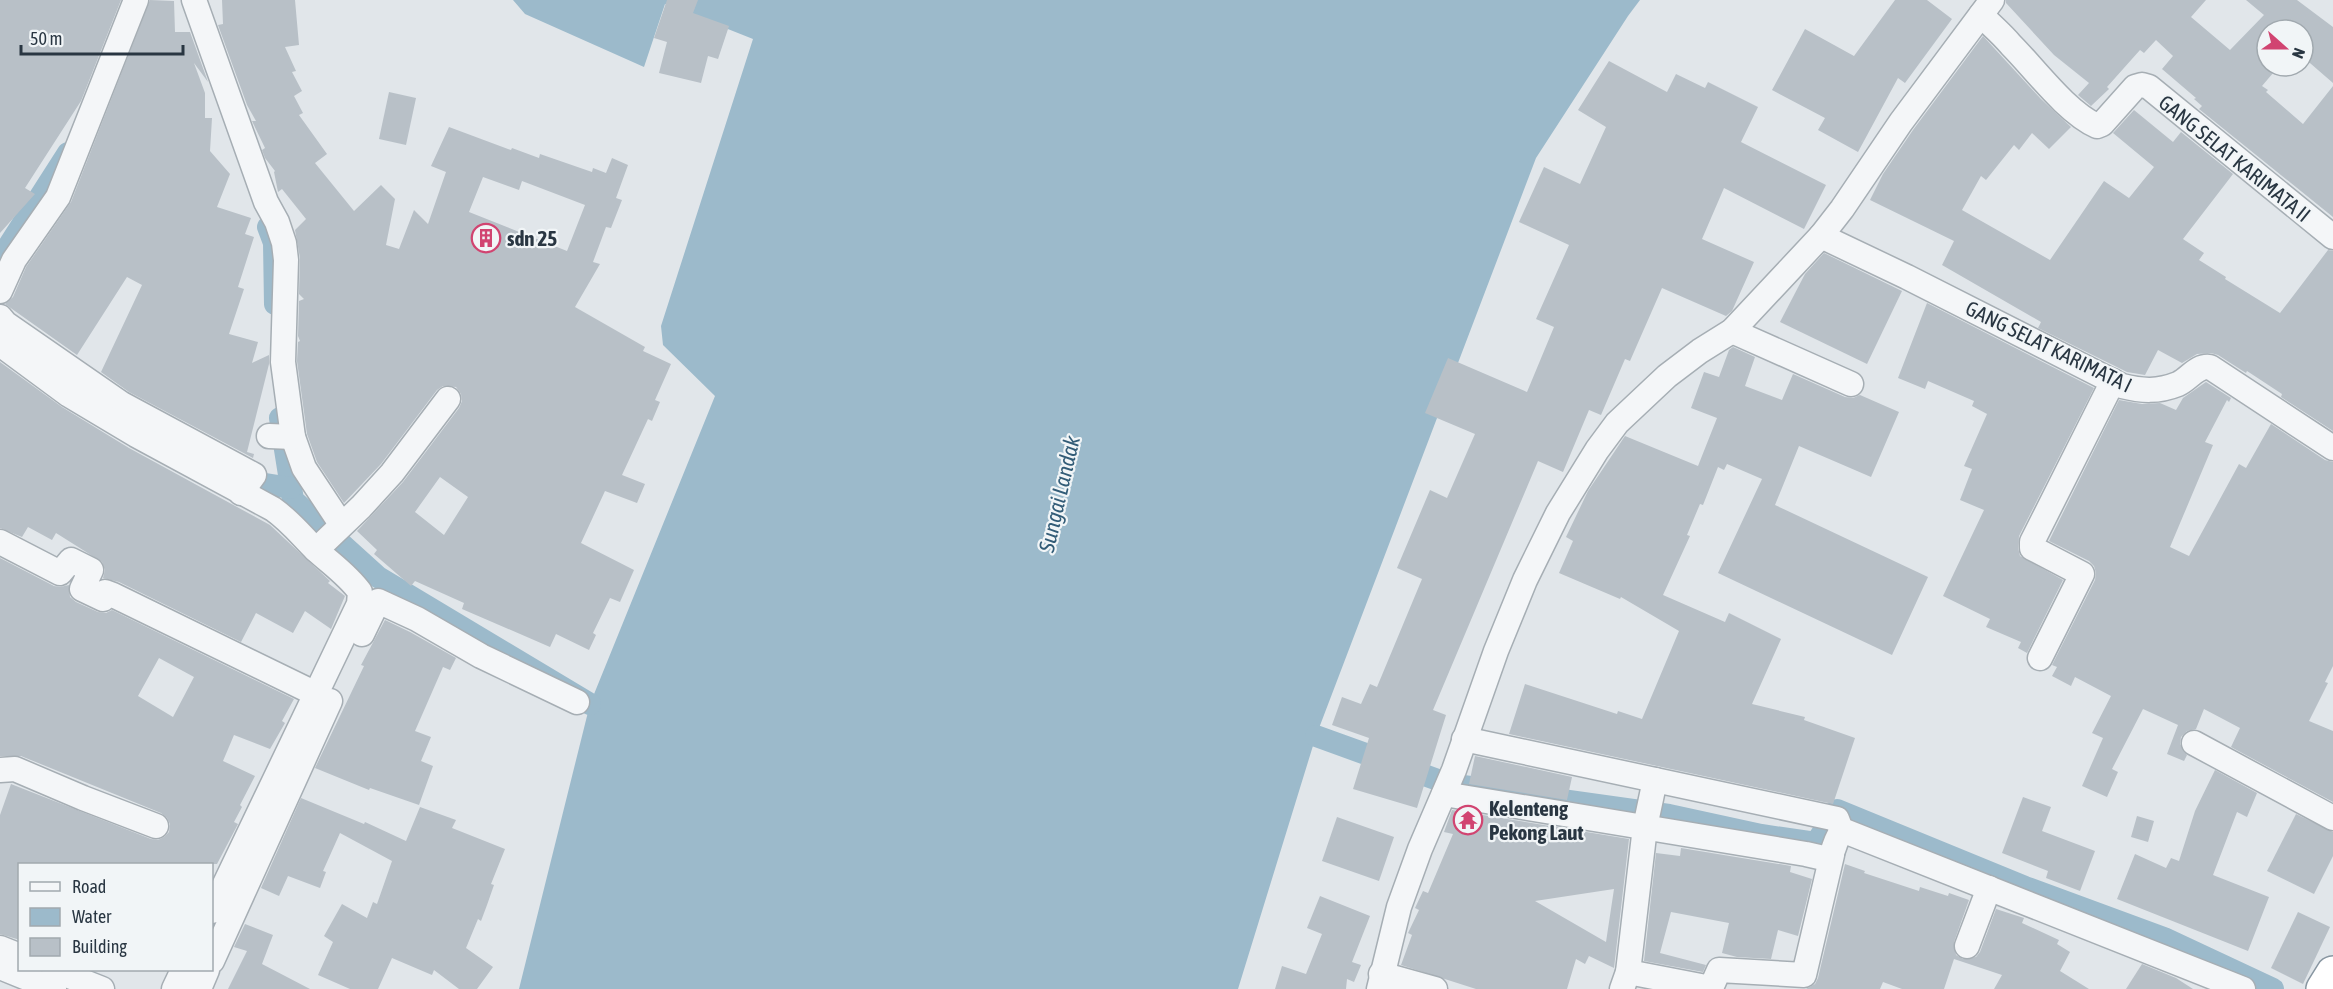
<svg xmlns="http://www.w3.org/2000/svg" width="2333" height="989" font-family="'Asap Condensed',sans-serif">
<rect width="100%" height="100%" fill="#e1e6ea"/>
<path fill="#9cbacb" d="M513,0H1640L1628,16L1536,158L1316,736L1238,989H519L590,704L715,396L663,345L661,326L753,39L665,4L644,67L525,14Z"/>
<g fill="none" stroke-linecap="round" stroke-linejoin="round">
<g stroke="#9cbacb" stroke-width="22">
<path d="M268,227L274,243L275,304"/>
<path d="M0,259L68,153"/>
<path d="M280,418L293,500L378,577L590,704"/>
<path d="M235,474L253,482L291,488"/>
<path d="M1316,736L1449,784L1669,815L1761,835L1816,843L1837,810L2025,887L2164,938L2273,989"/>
<path d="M212,932L228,895"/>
</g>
</g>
<g fill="#b8c0c7" fill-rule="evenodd">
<path d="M0,0H121L81,101L25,188L35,194L0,233Z"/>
<path d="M150,0L174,1L175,32H190L208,82L194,63L205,93V118H212L210,151L230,174L217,207L251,218L245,234L254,237L238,287L244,289L229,334L258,342L252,363L269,355V364L247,452L254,454L253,458L129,392L101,372L142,285L127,277L77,355L5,304L13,297L26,267L71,202Z"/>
<path d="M222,0H295L299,45L285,47L296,71L292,72L302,91L294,96L303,113L299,115L327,154L315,163L354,211L381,185L395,199L386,245L399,249L414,210L428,224L446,172L431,166L449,127L511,150L512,148L539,158L540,154L592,172L593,168L606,173L612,158L628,165L616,198L622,200L611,228L606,227L593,262L600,264L575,307L645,347L643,351L671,364L655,400L660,402L652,421L648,419L622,475L645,484L637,503L605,491L581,543L634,570L620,602L610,598L593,633L596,635L589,650L556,634L550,647L462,609L464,603L415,581L411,586L374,554L377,550L357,531L403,482L459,408L462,401L461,394L456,387L443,386L437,390L381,464L344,503L317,462L307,434L297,361L298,342L300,341L298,336L299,301L304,299L299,294L300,258L295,230L306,219L282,189L278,192L274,172L275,171L265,158L262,150L265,148L252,121H256L247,105L218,25L223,24ZM483,177L519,190L522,181L585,205L567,251L469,212ZM440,477L468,497L444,535L415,512Z"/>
<path d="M667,0H698L693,13L729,26L718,59L708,56L701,83L659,73L667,42L654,38Z"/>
<path d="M1895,0H1927L1952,19L1905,83L1898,78L1858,152L1818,130L1825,118L1772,90L1805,29L1854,56Z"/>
<path d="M2006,0H2206L2191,17L2230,50L2264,15L2246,0H2297L2333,27V83L2303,57V30H2267V66H2279L2262,86L2268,90L2266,92L2303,124L2333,86V217L2199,109L2202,106L2194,99L2196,98L2162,69L2173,56L2156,40L2144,53L2140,50L2107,87L2109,89L2091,106L2078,95L2089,83L2054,55L2006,3Z"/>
<path d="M1983,36L2041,99L2071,127L2049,149L2032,133L2019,150L2014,145L1986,180L1981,176L1962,210L2050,260L2104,181L2129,198L2154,167L2113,133L2134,110L2173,142L2181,132L2233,174L2183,239L2204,253L2199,260L2226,277L2225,279L2280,313L2328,250L2333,251V431L2281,397L2282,394L2247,371L2246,373L2218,355L2211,353L2197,354L2182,363L2158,350L2145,375L2127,372L2038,328L2041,322L1942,265L1954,241L1870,200L1883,174L1913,130Z"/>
<path d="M1609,61L1667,92L1676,74L1705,88L1708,82L1758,107L1741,142L1826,185L1804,229L1724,188L1702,239L1754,262L1732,311L1726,316L1662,288L1630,361L1625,359L1601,415L1589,410L1563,472L1538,461L1433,710L1446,715L1417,808L1353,789L1369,738L1332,725L1342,697L1361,704L1370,684L1377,687L1422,579L1397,568L1430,490L1447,498L1475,434L1425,413L1448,358L1527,392L1554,327L1536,319L1569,245L1519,222L1544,167L1580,184L1606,127L1578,110Z"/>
<path d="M389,92L416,98L406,145L379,139Z"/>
<path d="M1824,253L1902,291L1867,364L1780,322L1805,274Z"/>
<path d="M1927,303L2094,388L2019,536L2018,548L2020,556L2063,580L2027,653L2018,648L2021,642L1986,627L1990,619L1943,596L1984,510L1960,500L1972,469L1964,466L1987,414L1972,406L1974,401L1928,381L1925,389L1898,378Z"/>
<path d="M1733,347L1755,357L1745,386L1782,400L1793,374L1845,397L1853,398L1860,395L1899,412L1871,477L1799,446L1775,505L1928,577L1892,655L1718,573L1762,479L1727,464L1724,470L1718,467L1703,505L1700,504L1687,535L1690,536L1663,595L1725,622L1729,613L1781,639L1752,704L1805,717L1804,720L1855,738L1833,804L1509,734L1525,684L1617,714L1618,711L1642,719L1679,631L1621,597L1620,599L1559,573L1573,541L1566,537L1588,491L1625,436L1698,466L1717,418L1691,408L1704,372L1719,377L1729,350Z"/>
<path d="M0,362L62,407L129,448L270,525L330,581L328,583L345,596L331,629L305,611L293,633L256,613L241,642L119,582L103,578L105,570L102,562L56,533L52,540L28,527L22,537L0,528Z"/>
<path d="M2206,382L2231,398L2229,402L2227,400L2205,442L2213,445L2170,547L2189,556L2239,464L2246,468L2271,424L2325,460L2333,462V666L2325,682L2328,683L2309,721L2333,731V802L2231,747L2240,728L2204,709L2196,729L2187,731L2181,737L2180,744L2187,755L2184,761L2167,754L2178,725L2143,709L2112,769L2118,772L2107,797L2082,786L2103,738L2092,733L2111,696L2075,677L2071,686L2052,676L2057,667L2052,665L2095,580L2096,573L2094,566L2089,561L2049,541L2119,400L2142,404L2160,403L2176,410L2183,398Z"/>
<path d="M0,558L54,586L60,587L69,585L70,597L76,602L98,612L106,613L112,610L294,699L282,721L285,723L270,749L234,735L223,761L255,776L240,805L242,807L234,822L238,824L217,864H20V940L0,934V815L11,784L151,839L158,840L164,837L169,832L170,824L167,818L161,813L21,756H0ZM159,658L194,677L173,717L138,696Z"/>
<path d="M385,620L410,632L456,658L450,670L443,667L415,731L431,737L421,761L433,766L419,805L370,788L369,790L315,768L364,666L361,665Z"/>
<path d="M1475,756L1572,777L1567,800L1469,784Z"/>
<path d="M2215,770L2257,793L2247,817L2237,812L2213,875L2269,897L2248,951L2117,899L2135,854L2166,868L2171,858L2179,861L2195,811Z"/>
<path d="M2023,797L2051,807L2042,831L2095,851L2080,891L2046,878L2048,871L2002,853Z"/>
<path d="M301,798L364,824L365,822L406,841L420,807L456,820L452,828L505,849L491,884L494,885L487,905L481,921L478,919L466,948L493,967L477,989H459L434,970L432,975L392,958L378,989H350L318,975L333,942L324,936L342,904L367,918L373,902L377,904L392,861L340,833L323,871L326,872L320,888L288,876L279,896L261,888Z"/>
<path d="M1452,810L1629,839L1614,968L1589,956L1585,964L1576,959L1567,989H1476L1401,965L1412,935L1408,933L1419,910L1415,908L1423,891L1428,893L1453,834L1444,832ZM1614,889L1606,942L1535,901Z"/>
<path d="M2296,814L2333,832V856L2314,894L2267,871Z"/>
<path d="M2137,816L2154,821L2148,842L2131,837Z"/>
<path d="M1337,817L1394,837L1379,881L1322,861Z"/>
<path d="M1681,848L1791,866L1790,872L1812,879L1798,936L1778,930L1771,959L1737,957L1722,953L1729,923L1671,912L1660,953L1706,965L1703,972L1644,961L1656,853L1680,856Z"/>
<path d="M1845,864L1865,871L1864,873L1919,891L1920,887L1948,896L1949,893L1969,900L1954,942L1956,955L1963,959L1976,957L1980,952L1996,909L2024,918L2022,923L2059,940L2057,944L2070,952L2060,971L2089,989H1994L2002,975L1954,959L1944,989H1902L1883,982L1880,989H1806L1815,984L1818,978Z"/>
<path d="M1320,896L1370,916L1352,962L1361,965L1354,982L1347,979L1346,989H1275L1282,966L1306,974L1322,934L1307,928Z"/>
<path d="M2298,912L2330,927L2303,984L2271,968Z"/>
<path d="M245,924L273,935L262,964L310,989H228L247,951L234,947Z"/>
<path d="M2142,964L2176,978L2193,989H2126Z"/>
</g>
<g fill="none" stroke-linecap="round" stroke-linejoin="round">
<g stroke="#a6aeb4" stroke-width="27">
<g id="street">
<path d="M194,0L266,202L277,222L284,243L286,260L283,362L293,437L304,468L341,524"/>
<path d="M1981,15C1991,25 2002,34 2011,45C2035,69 2066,112 2097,126L2102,124L2135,87L2142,85L2149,87L2333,237"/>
<path d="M1821,236L1907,277L2122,386C2142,391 2158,392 2178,384C2189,379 2197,365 2210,367L2333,448"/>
<path d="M0,291L14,260L58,197L136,0"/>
<path d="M0,317L5,323L122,404L254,475L241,493"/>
<path d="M1732,331L1851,384"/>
<path d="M0,344L69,395L136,435L273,509C290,521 301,535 315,549C330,563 348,575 360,592L359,604L212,911"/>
<path d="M269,436L293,437"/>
<path d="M0,542L60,573L71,560L91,570L82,589L103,599L105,592L113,595L316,694"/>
<path d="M316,550L361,507L392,473L448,399"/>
<path d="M362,634L378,601L417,619L481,656L577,702"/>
<path d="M2040,658L2082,574L2032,548V542L2113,381"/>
<path d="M1464,739L1837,819L1842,832"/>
<path d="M2194,743L2333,818"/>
<path d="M0,770L15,769L83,798L156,826"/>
<path d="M1444,794L1806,854L1828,859C1835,852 1834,839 1842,832H1847L2243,989"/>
<path d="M1967,946L1989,888"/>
<path d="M0,948L20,956"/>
<path d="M212,961L330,701"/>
<path d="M0,967L54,989"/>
<path d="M54,970L102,989"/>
<path d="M1628,972L1711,988L1719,970L1804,975L1832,855"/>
<path d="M1381,974L1435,989"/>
<path d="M174,989L183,970"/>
<path d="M199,989L207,970"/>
<path d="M1379,989L1399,907L1420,849L1454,770L1496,651L1525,580L1558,513L1597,450L1617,423L1667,376L1700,351L1732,331L1821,236L1842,209L1901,122L1992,0"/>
<path d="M1622,989L1628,972L1645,827L1655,780"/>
</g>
</g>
<g stroke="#8896a1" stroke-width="36">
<path id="highway" d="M2323,989L2333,973"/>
</g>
<use href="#street" stroke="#f4f6f8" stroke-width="24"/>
<use href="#highway" stroke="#fff" stroke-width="33"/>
</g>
<defs>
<g id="building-ring" transform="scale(1.5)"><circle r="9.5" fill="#f1f5f7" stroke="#d14471" stroke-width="1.5"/><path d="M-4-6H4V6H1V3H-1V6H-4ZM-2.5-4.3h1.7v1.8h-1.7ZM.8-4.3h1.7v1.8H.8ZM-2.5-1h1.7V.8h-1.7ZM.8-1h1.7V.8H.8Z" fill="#d14471"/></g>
<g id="temple-ring" transform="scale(1.5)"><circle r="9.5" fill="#f1f5f7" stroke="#d14471" stroke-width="1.5"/><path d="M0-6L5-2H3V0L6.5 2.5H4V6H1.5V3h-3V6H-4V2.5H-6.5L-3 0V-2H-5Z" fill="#d14471"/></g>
</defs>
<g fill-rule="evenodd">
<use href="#building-ring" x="486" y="238"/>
<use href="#temple-ring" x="1468" y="820"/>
</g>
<g text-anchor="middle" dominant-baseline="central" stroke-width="4.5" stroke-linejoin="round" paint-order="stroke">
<g font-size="21" fill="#293642" stroke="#f1f5f7">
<text transform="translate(2235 158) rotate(39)">GANG SELAT KARIMATA II</text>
<text transform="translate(2049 346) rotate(26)">GANG SELAT KARIMATA I</text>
</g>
<g font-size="21" font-weight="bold" fill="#293642" stroke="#f1f5f7" text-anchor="start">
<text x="507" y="238">sdn 25</text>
<text x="1489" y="808">Kelenteng<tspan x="1489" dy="24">Pekong Laut</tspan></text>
</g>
<g font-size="22" font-style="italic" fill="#325c77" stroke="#f1f5f7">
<text transform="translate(1059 494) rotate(-77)">Sungai Landak</text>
</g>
</g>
<rect x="18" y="863" width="195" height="108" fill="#f1f5f7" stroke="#a1a9af" stroke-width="1.5"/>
<rect x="30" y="882" width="30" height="9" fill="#f4f6f8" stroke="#a1a9af" stroke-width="1.5"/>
<text x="72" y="893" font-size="18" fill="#293642">Road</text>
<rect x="30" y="908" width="30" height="18" fill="#9cbacb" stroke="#a1a9af" stroke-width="1.5"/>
<text x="72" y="923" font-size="18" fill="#293642">Water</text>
<rect x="30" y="938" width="30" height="18" fill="#b8c0c7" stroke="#a1a9af" stroke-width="1.5"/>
<text x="72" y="953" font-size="18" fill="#293642">Building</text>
<g transform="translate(2285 48) rotate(111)"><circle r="28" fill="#f1f5f7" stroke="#a1a9af" stroke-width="1.5"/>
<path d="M0-4.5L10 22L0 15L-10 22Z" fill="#d14471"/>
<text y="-9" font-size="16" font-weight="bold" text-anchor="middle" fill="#293642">N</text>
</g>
<path d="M21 45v9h162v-9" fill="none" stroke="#293642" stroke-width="3"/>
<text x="30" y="45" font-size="18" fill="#293642" stroke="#f1f5f7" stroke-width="4.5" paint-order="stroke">50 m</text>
</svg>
